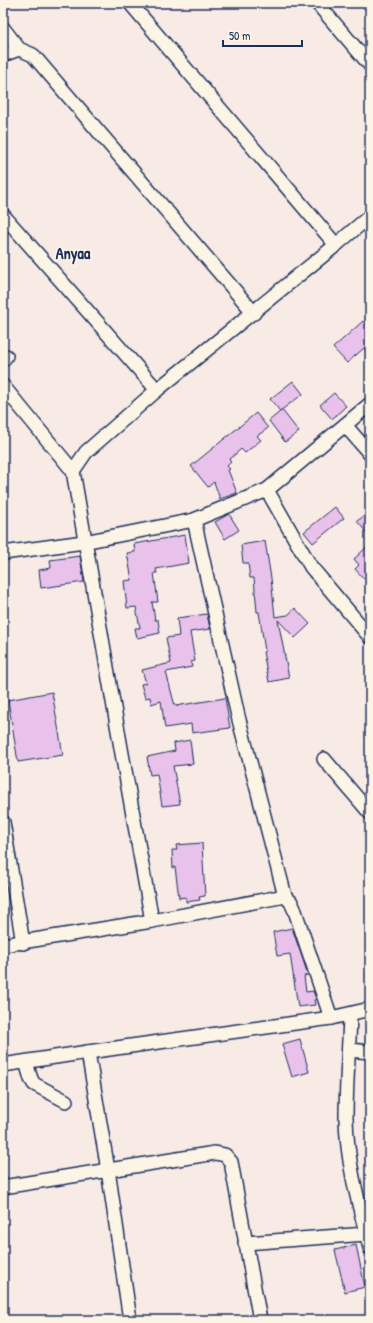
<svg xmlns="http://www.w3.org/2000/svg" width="373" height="1323" font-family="'Patrick Hand',sans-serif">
<rect width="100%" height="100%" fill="#f8ebe6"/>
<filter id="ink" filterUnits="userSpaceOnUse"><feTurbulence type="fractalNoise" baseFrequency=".025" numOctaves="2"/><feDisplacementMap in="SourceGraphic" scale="8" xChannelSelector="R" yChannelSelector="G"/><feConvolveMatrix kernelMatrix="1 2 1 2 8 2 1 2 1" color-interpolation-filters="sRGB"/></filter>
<g filter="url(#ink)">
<g fill="#e9c2eb" stroke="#1b2f5e">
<path d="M363,321L370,329V354L364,348L347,363L333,348Z"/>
<path d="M293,381L303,394L280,411L270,399Z"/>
<path d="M334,393L346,406L332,419L320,405Z"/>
<path d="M282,410L299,432L285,442L269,421Z"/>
<path d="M256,413L268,428L257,436L261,440L245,453L241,449L229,460L231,462L227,466L230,469L228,470L237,493L220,499L214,482L208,487L191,466Z"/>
<path d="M335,507L344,518L313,543L304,532Z"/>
<path d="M370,512V537L357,521Z"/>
<path d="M229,514L239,530L225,539L215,522Z"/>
<path d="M185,535L189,563L156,569L157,573H154L158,602H152L155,620H158L160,633L137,638L135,628H140L136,607L127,608L124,581L132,580L127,553L135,552L134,544Z"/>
<path d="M265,541L271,578L275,617L288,615L295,608L310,624L295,638L278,620L289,678L269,682L263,652L265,651L259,612H257L254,578H250L248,563H243L241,545Z"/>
<path d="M370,544V573L364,579L355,569L359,565L354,559Z"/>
<path d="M80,556L84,582L41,588L39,570L51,568L50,560Z"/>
<path d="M207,614L210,629L190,632L195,661L191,662L192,667L166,672L175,706L225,698L230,728L192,733L191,724L165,728L161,701L151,704L150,697L145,698L141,684L146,683L142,670L171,663L166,638L179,636L177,618Z"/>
<path d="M52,692L63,755L18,762L8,700Z"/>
<path d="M190,740L193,764L173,766L180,804L162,806L157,774L150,775L147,757L175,751L174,743Z"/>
<path d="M202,843L205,896L199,897L200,900L186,902V897L179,898L175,867L173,868L172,850H177L176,845Z"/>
<path d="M292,928L307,972L308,975L304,976L306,992L313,991L316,999L314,1000L315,1005L298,1007L290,954L277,956L273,932Z"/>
<path d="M300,1039L309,1072L292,1077L282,1044Z"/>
<path d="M356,1245L365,1287L345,1292L335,1250Z"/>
</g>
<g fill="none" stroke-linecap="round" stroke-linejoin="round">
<g stroke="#1b2f5e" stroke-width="16">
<g id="minor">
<path d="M130,3L336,245"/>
<path d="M317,3L370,65"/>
<path d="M3,28L19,49L33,55L254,313"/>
<path d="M3,55L19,49"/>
<path d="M3,215L157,390"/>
<path d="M3,360L6,356"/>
<path d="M3,386L73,471L121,748L152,921"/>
<path d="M345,425L370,454"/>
<path d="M73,471L86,452L157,390L336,245L370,216"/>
<path d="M267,490L311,567L370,637"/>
<path d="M194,520L238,716L285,896L291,902L295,911L331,1018"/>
<path d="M3,553L84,542L194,520L267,490L370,404"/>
<path d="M324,759L370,813"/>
<path d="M3,822L23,943"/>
<path d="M3,945L152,921L285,896"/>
<path d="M350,1015C349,1049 346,1084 346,1119C347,1163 359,1205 370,1248"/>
<path d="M349,1050L370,1052"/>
<path d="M88,1052L108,1170L130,1320"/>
<path d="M26,1062L31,1079L34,1084L66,1101"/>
<path d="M3,1065L88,1052L331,1018L370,1009"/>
<path d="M3,1187L215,1153L225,1155L231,1162L260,1320"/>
<path d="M245,1243L366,1234L370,1230"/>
</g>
</g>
<use href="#minor" stroke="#fcf5e5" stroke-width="13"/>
</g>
</g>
<g text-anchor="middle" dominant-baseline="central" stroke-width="3" stroke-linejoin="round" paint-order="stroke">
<g font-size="16" font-weight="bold" fill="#1b2f5e" stroke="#fcf5e5">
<text x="73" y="253">Anyaa</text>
</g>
</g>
<rect width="373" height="1323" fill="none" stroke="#fcf5e5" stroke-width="16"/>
<rect x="8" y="8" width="357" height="1307" fill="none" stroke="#1b2f5e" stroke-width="1.5" filter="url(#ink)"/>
<path d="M223 40v6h79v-6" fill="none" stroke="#1b2f5e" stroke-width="2"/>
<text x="229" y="40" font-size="12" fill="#1b2f5e" stroke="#fcf5e5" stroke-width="3" paint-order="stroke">50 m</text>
</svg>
